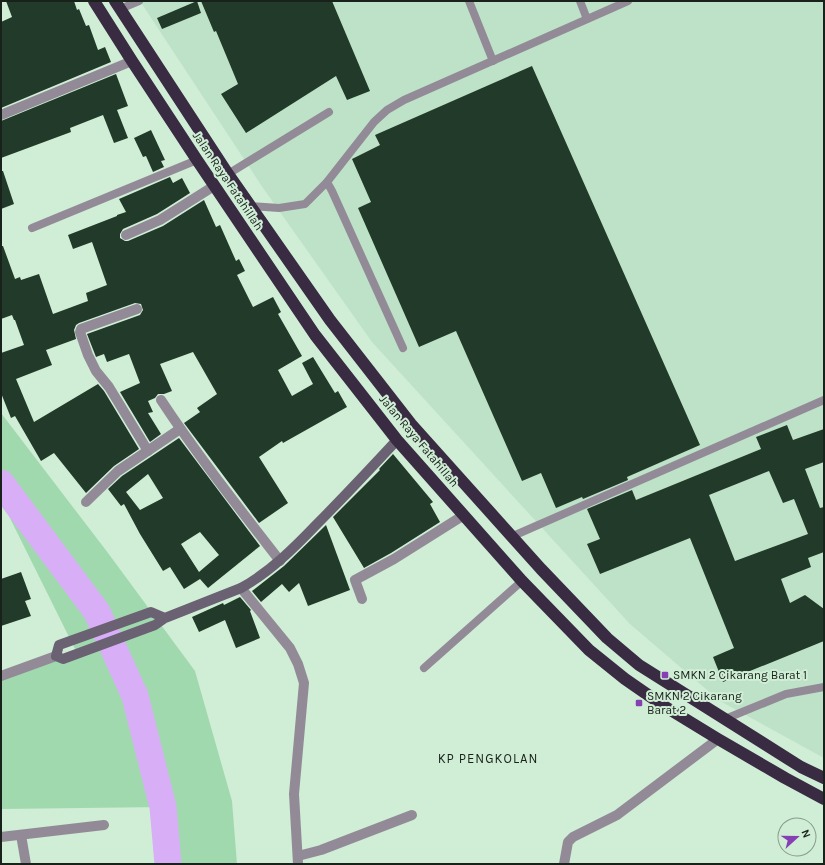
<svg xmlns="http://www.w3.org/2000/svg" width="825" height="865" font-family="Karla,sans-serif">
<rect width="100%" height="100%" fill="#d0edd6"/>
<path fill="#bee2c7" d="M140,1H824V758L720,701L630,624L372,342L263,188Z"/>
<path fill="#a1d9af" d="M1,413L108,553L195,671L232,801L237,864H168L163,807L1,809V679L76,651L1,500Z"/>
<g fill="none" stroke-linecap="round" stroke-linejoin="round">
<path stroke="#d8aef7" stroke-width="27" d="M1,483L97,612L135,696L163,807L168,864"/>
</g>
<g fill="#223a29" fill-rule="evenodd">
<path d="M6,1H74L77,10L79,9L86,26L89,25L98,50L105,47L111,62L1,108V22L12,17Z"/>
<path d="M197,1L201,13L162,29L157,18Z"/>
<path d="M201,1H332L370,91L347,100L336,76L246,133L221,94L238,84L216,31L214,32Z"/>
<path d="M532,66L700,445L627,477L628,480L583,499L582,497L556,508L541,473L522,481L456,331L419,347L358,208L371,202L352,159L380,145L375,135Z"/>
<path d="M116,74L128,106L117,110L128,138L114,143L103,115L70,128L71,132L1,158V121Z"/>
<path d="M151,130L165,160L161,161L164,167L153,172L146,156L143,157L134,138Z"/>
<path d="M1,171H3L14,204L1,209Z"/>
<path d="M170,177L173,183L182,178L190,193L157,214L123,229L120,234V238L125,241H128L163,226L204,200L216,227L220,225L236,261L239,259L245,271L237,275L253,307L273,297L281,312L278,314L302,356L278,370L292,396L313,384L302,363L313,357L335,393L338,391L347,407L283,443L282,441L259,457L288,503L259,523L184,423L200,412L197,408L217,394L193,352L160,364L172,391L164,394H158L155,398L148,401L153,412L148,413L161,434L150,442L120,392L140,383L129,354L107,362L104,354L96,357L87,334L140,315L143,310L141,304L135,303L79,323L76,325L74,330L76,339L46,350L52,365L16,379L34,422L98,384L104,391L139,449L114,466L86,493L54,453L41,461L15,416L11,418L1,393V353L24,345L15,320H14L12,315L1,319V246H3L15,279L20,277L21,280L39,274L53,314L88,301L86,293L107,285L92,242L73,249L68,235L117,216V215L126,212L119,199Z"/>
<path d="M787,425L793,440L824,429V462L805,469L820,508L824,507V552L808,558L811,567L781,579L790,603L805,595L824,609V641L723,682L713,657L734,648L690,538L600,574L587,544L600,539L587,509L632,490L636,500L761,449L756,437ZM769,471L783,503L794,499L808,534L735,561L709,495Z"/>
<path d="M179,438L260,546L208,588L200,579L184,589L170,567L163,571L140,534L124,504L121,506L108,489L122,476ZM148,474L163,498L140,510L126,492ZM200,532L219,555L199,572L181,544Z"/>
<path d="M393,454L433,502L430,504L440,522L391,553L364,568L333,517L380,470L379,469Z"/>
<path d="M326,525L350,590L308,606L299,583L289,592L282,584L261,602L252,591L284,566Z"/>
<path d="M21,572L31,599L25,601L31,616L1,626V579Z"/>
<path d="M240,597L251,610L250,611L260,638L236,648L225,620L199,632L192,617L223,603L224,605Z"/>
</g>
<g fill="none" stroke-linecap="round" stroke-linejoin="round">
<g stroke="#928b97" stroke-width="8">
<path d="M469,1L493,61"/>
<path d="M580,1L587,19"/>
<path d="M120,9L139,1"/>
<path d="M228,174L329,112"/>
<path d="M327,182L332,191L403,348"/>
<path d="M250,206L279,208L305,204L327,182L374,122L387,110L404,100L628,1"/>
<path d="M32,228L197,160"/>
<path d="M513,536L824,400"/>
<path d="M424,668L522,581"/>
<path d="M725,719L786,694L824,687"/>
</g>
<g stroke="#928b97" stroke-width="10">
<path d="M1,115L132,61"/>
<path d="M126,235L160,220L214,186"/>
<path d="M137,309L81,329L80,332L88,355L96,371L109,387L148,451"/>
<path d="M161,400C198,456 239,508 280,561"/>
<path d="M86,502L118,471L180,429"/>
<path d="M241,588L290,648L298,664L304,683L294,794L298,864"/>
<path d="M362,599L355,580L394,559L464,515"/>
<path d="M1,676L56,656"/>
<path d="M21,835L26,864"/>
<path d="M1,837L104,825"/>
<path d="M298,856L321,850L412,815"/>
<path d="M564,864L568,842L573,837L617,815L718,739"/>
</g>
<path stroke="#6a6172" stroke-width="10" d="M165,618L151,612L59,645L56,656L63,659L155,625L165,618L241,588C270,572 294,548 317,524C345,496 371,468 397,440"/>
<g stroke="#382b42" stroke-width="12">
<path d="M94,1L132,61L197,160L315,335L397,440L522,581L589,650L625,679L664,706L718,739L785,778L824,799"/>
<path d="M115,1L228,174L330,320L411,424L541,569L607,638L639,665L801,767L824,778"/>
</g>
</g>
<g fill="#8740b3" stroke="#d0edd6" stroke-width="1.5">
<rect x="661" y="671" width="8" height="8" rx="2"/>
<rect x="635" y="699" width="8" height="8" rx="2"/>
</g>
<g text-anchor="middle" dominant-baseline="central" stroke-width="4" stroke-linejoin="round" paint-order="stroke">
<g font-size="12" fill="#18221a" stroke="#d0edd6">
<text transform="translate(228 181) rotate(56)">Jalan Raya Fatahillah</text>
<text transform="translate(419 441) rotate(50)">Jalan Raya Fatahillah</text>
</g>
<g font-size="12" fill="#18221a" stroke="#d0edd6" text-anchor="start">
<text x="673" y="675">SMKN 2 Cikarang Barat 1</text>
<text x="647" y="696">SMKN 2 Cikarang<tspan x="647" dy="14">Barat 2</tspan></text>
</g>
<g font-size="13" letter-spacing="1" fill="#18221a" stroke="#d0edd6">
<text x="488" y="758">KP PENGKOLAN</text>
</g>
</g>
<rect width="825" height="865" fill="none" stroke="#18221a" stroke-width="4"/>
<g transform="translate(797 837) rotate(69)"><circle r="19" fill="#d0edd6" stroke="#869c8b"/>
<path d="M0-3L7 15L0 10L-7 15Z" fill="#8740b3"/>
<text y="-6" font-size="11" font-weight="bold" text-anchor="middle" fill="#18221a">N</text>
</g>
</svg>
